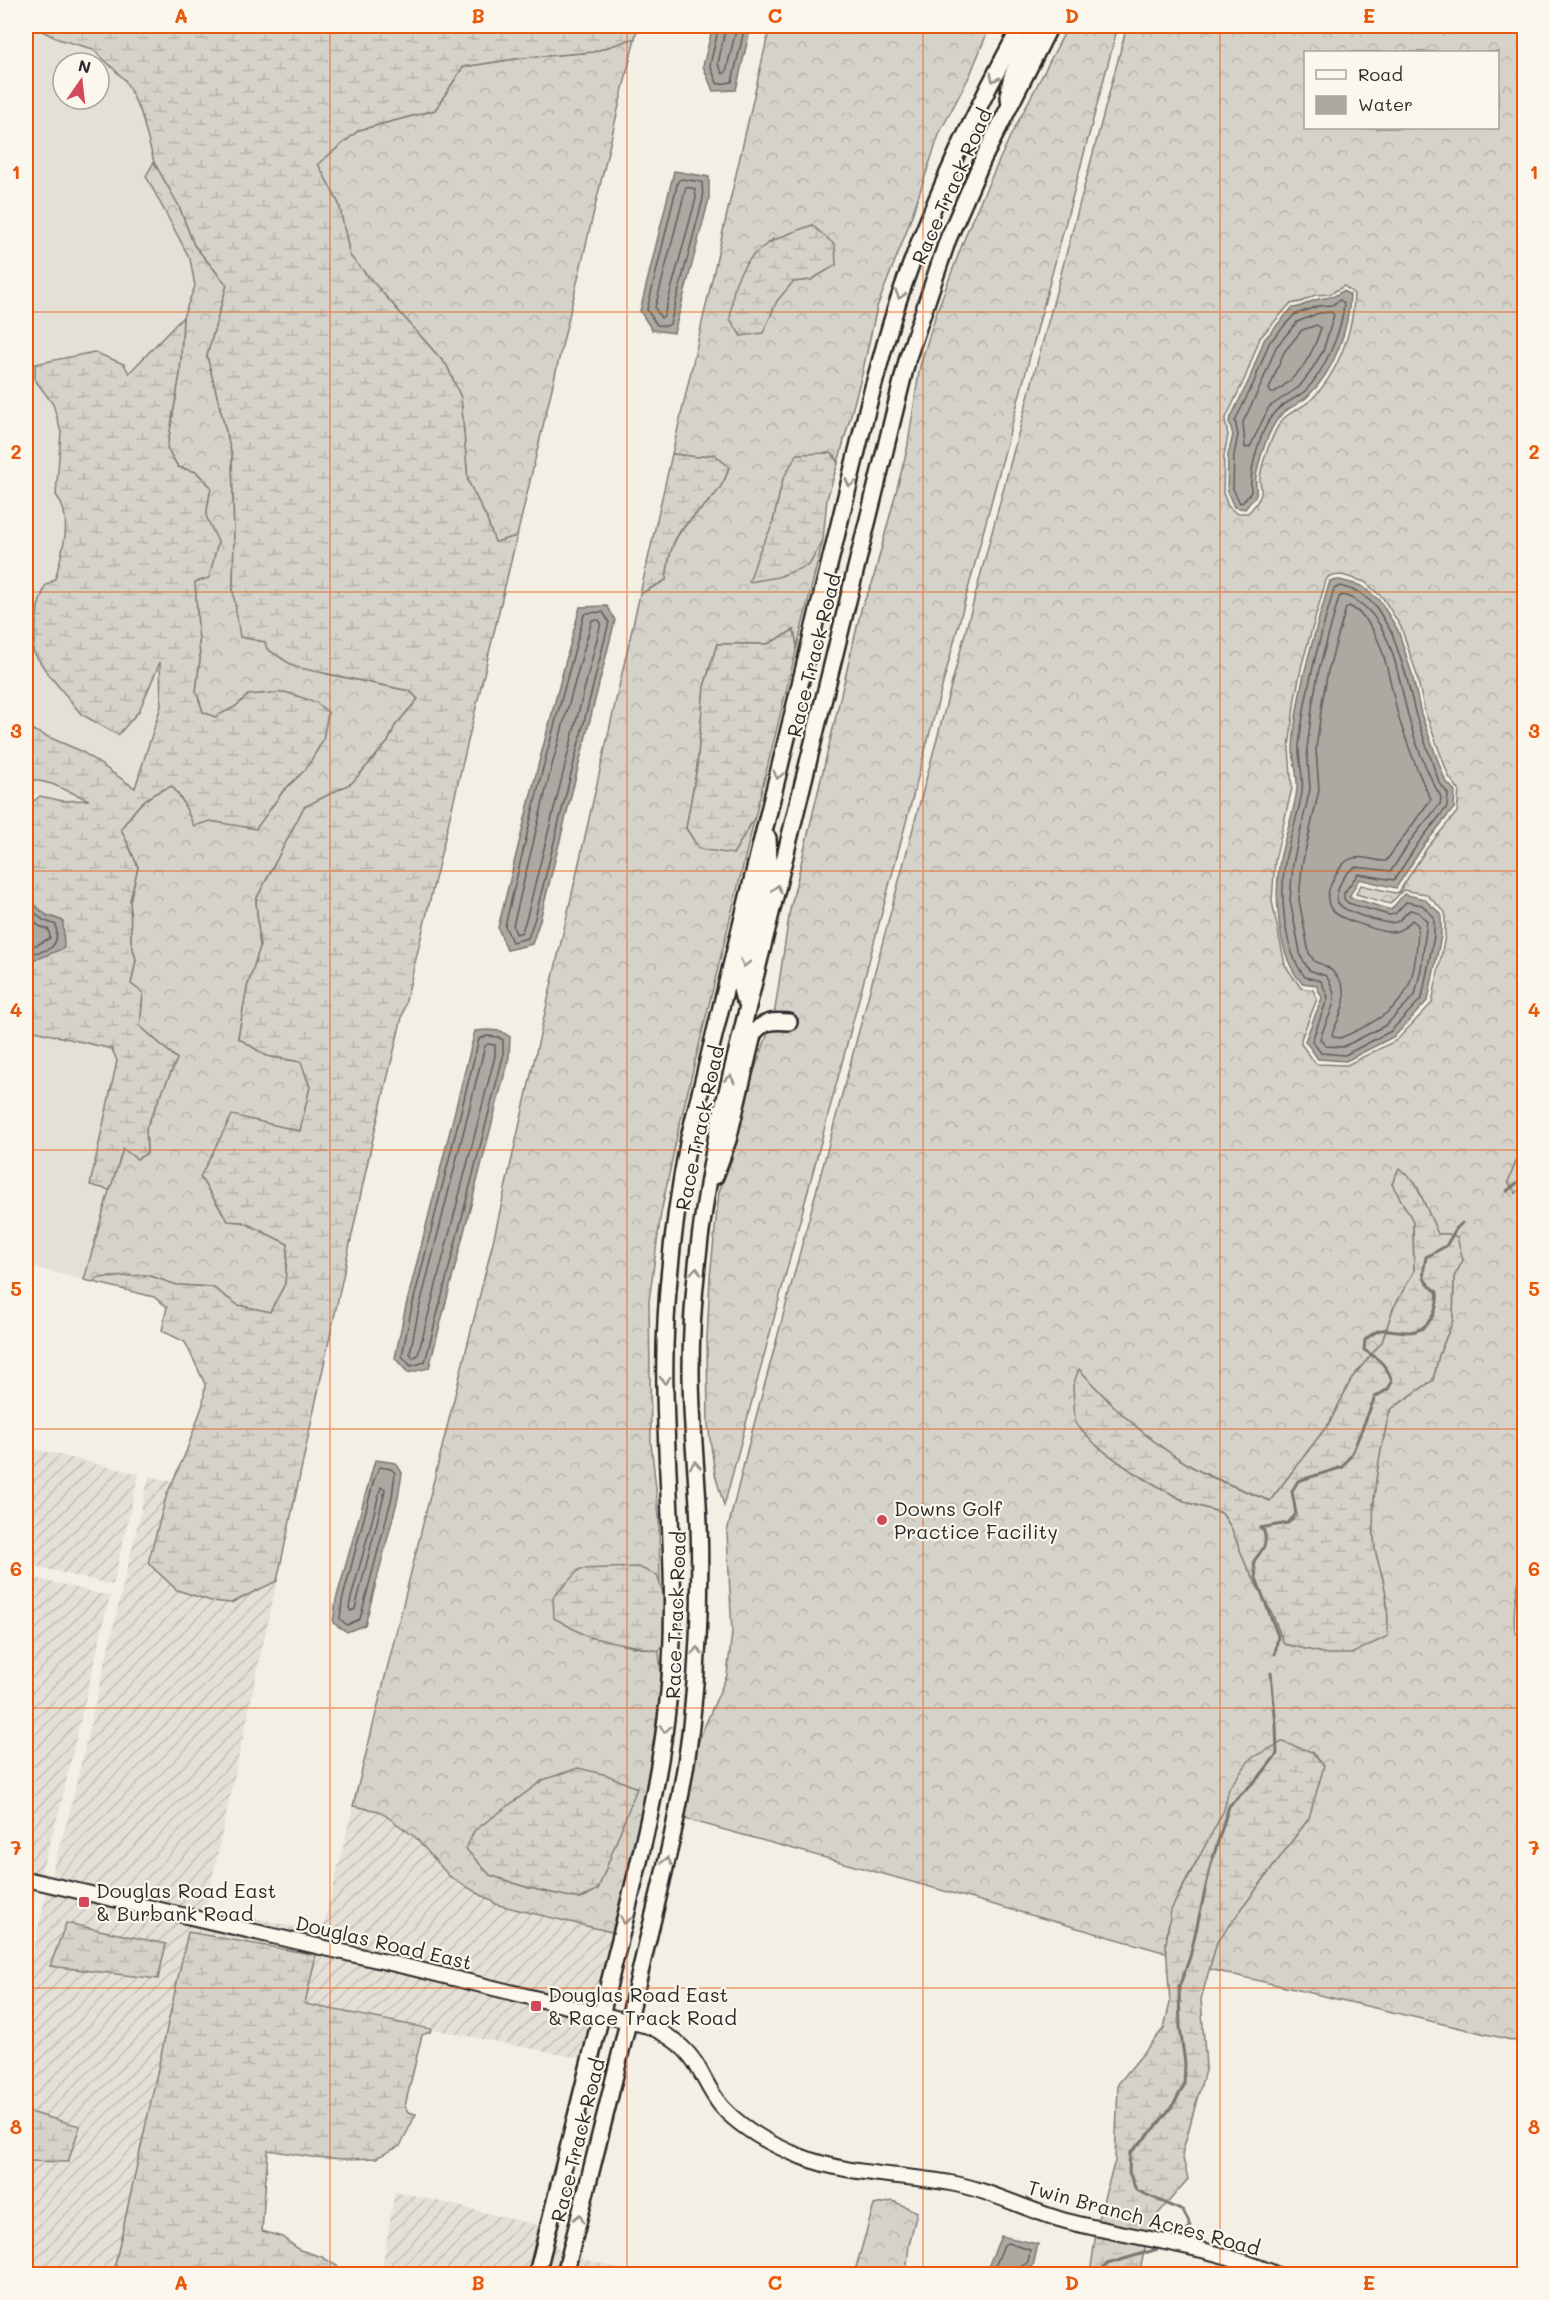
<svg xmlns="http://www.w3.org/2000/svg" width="1550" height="2300" font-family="Mali,sans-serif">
<defs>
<pattern id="industrial-furrows" width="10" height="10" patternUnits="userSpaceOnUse" patternTransform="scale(1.5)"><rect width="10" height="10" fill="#e4e0d6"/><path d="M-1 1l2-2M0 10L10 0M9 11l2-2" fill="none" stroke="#c4c0b8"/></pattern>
<pattern id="forest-crowns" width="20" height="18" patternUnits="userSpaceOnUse" patternTransform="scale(1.5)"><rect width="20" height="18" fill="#d5d2c9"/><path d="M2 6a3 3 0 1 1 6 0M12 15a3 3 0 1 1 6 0" fill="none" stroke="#b7b4ad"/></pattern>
<pattern id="wetland-marsh" width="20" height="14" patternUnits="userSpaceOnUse" patternTransform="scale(1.5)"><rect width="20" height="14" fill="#d5d2c9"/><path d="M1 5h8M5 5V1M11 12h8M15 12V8" fill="none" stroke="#b7b4ad"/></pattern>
</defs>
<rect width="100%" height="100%" fill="#f3efe4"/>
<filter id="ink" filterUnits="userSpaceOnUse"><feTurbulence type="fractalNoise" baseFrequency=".0167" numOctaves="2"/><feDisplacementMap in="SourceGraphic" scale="12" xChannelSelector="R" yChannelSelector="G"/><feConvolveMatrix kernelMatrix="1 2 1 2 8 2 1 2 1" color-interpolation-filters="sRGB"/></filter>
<g filter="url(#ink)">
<g fill="#e4e0d6" fill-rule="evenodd">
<path d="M39,26L40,30L58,39L93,49L125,80L141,113L154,162L146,176L190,259L195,286L183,317L128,373L94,352L35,364V380L53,404L61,432L57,470L64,505L65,540L33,651L46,671L81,714L139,711L159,660L161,706L135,788L113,772L32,730L26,732V39ZM63,63H99V99H63Z"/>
<path d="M26,778L52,784L91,801H63L26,792Z"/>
<path d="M26,1029L112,1049L117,1062L90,1185L110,1190L84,1280L26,1265Z"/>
</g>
<g fill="url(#industrial-furrows)" fill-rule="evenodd">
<path d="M26,1447L139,1474L113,1585L26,1564Z"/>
<path d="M149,1476L173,1482L167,1494L231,1603L277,1581L206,1907L322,1933L353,1806L379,1811L415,1837L450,1877L498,1905L612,1932L593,2006L50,1879L69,1814Z"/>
<path d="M26,1576L110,1596L59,1811L40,1876L26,1873Z"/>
<path d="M26,1885L37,1887L26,1936Z"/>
<path d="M47,1890L590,2017L579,2058L304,2004L316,1955L212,1935L188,1932L113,2274H26V2161L68,2162L29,2113L26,2125V1982ZM166,1943L157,1979L50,1965Z"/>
<path d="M395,2191L537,2225L541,2228L529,2274H381Z"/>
<path d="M551,2240L563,2254L560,2274H542Z"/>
<path d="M575,2257L640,2274H570Z"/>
</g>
<g fill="url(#forest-crowns)" stroke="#807e7a" stroke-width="1.5" fill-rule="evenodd">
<path d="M770,26H990L970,75L940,132L906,233L877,307L862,374L838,463L835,455L783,479L772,526L750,581L809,565L823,540L797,647L794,630L768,644H717L704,687L697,767L686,828L733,854L755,817L678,1131L661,1213L649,1301L651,1443L659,1516L660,1586L657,1575L622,1645L659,1651L662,1685L660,1705L644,1799V1807L612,1932L498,1905L450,1877L415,1837L379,1811L353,1806L493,1242L640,594L666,580C668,563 670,545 681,531C698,508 721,498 729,467L714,454L698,457L672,454ZM773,239L811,280L793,282L741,336L731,319C737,276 739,267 773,239ZM621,1828L598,1889L581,1899L529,1888L490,1875Z"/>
<path d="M1068,26H1118L724,1506L715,1474L708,1424L707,1339L710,1277L719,1192L732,1159L743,1101L770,1028H794L795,1017L774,1016L790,910L862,606L872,584L907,450L920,366L937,311L970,224L1009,139Z"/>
<path d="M1127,26H1524V1155L1517,1159L1516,1193L1524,1186V1559C1518,1583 1512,1607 1515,1632L1524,1640V2043L1209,1969L1217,1942L1309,1818L1229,1788C1228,1795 1227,1804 1224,1811C1205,1857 1161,1900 1167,1953L682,1818L691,1767L700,1737L727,1675L732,1633L727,1532L748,1447ZM1306,52H1498V128H1306ZM1344,286L1354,294C1354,330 1338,373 1312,399C1304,407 1290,411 1282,420C1273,432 1260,466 1260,480C1260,485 1262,489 1261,494C1259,501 1253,508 1248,513H1236L1228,506L1223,493L1224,455L1228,435L1225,420L1245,378L1260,338L1290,304L1301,302L1315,295L1330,294ZM1342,575L1365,582L1383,598L1401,627L1416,672L1425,712L1449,777L1459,790L1457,812L1427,848L1399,892L1395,893L1361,885L1356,894L1390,904L1403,890L1426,894L1445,912V936L1432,1003L1397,1040L1347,1065L1316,1064L1301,1044V1039L1317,999L1313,990L1301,988L1285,965L1272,901L1275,860L1292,788L1289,748L1295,698L1302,664L1326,580L1329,576ZM1399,1169L1415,1182L1438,1234H1449L1463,1260L1454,1277L1453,1320L1439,1355L1433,1380L1390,1410C1379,1455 1369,1502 1375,1549C1377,1561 1382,1573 1384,1585C1388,1602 1388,1619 1387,1636L1284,1644L1273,1615L1246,1565L1231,1527L1222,1513L1186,1502L1133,1472L1097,1446L1080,1370C1112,1408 1150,1443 1194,1468C1218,1481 1245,1490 1270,1501L1330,1422L1352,1378L1382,1342L1393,1309L1414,1271L1413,1221L1392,1184Z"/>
<path d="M635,38L517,536L495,543L486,517L468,481L461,398L447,366L350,256L339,204L318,164L359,130L435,110L463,67L522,58L593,52Z"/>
<path d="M154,162L179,206L194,245L227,285L207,356L232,455L234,534L233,591L265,642L327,674L410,691L418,699L395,726L388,742L352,783L304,807L256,900L260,947L247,988L238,1038L267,1056L301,1062L310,1087L300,1131L200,1177L228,1221L243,1222L288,1244L285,1284L270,1312L238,1305L212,1287L177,1285L147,1275L98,1278L93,1282L84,1280L114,1173L123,1149L147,1153L146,1128L177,1059L140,1026L143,994L131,984L136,960L131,941L130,900L138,867L121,829C138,805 144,796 172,786L182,800L194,825L210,821L256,828L283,791L306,769L248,695L235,707L215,717L203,712L196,691L200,659L195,582L218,543L206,516L211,487L196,472L178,467L167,448L180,374L183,317L195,286L190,259L146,176Z"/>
<path d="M893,2201L917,2212L909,2245L906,2274H854L874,2205Z"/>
</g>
<g fill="url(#wetland-marsh)" stroke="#807e7a" stroke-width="1.5">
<path d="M39,26H638L635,38L593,52L522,58L463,67L435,110L359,130L318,164L339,204L350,256L447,366L461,398L468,481L486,517L495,542L517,536L371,1147L277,1581L231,1603L211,1601L177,1590L148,1563L167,1494L186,1452L203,1404L205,1384L185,1342L162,1331L167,1307L154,1297L93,1282L98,1278L147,1275L177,1285L212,1287L238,1305L270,1312L285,1284L288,1244L243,1222L228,1221L200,1177L232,1115L300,1131L310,1087L301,1062L267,1056L238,1038L247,988L260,947L256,900L304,807L352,783L388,742L395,726L418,699L410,691L295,667L267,649L265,642L240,637L233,591L234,534L232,455L207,356L227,285L194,245L179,206L154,162L141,113L125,80L93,49L58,39L40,30Z"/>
<path d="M812,225L835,245L836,265L811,280L793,282L777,301L763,333L741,336L730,319C732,307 732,293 736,282C751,245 779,237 812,225Z"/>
<path d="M183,317L180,374L167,448L178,467L196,472L211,487L206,516L218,542L209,578L195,582L200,659L196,691L203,712L215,717L235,707L248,695L285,692L315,702L328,712L323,740L306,769L283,791L256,829L210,821L194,826L182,800L172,786C144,796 138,805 121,829L138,867L130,900L131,941L136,960L131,984L143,993L140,1026L177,1059L146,1128L147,1153L137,1159L123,1149L110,1190L90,1185L117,1061L112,1049L26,1029V960L40,958L63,921L46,915L26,897V807L40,796L63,801L89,800L52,784L26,778V732L32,730L81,751L135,788L161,706L160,662L139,711L118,735L81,714L46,671L33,651L38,607L45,586L55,579C62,553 74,518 56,495L61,432L53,404L35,380V364L94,352L124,364L129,373Z"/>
<path d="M832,453L838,463L827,499L823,540L809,565L778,577L749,582L759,552L772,526L783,479L797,454Z"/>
<path d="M672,454L698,457L714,454L729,467C721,498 699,507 681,530C670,545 668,563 666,580L640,594Z"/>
<path d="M794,630L797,647L755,817L733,854L699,849L686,828L697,767L704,687L717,644H768Z"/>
<path d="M1524,1155V1186L1516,1193L1508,1182L1517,1159Z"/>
<path d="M1399,1168L1415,1182L1438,1234H1449L1457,1237L1463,1260L1454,1277L1453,1320L1439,1355L1433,1380L1390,1410C1379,1455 1369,1502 1375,1549C1377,1561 1382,1573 1384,1585C1388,1602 1388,1619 1388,1636L1351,1654H1327L1284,1644L1273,1615L1246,1565L1231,1527L1222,1513L1186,1502L1133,1472L1097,1446L1075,1423L1073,1385L1079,1369C1112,1407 1150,1443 1194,1468C1217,1481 1245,1491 1270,1501L1330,1422L1352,1378L1382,1342L1393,1309L1414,1271L1413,1221L1392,1184Z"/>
<path d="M638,1567L657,1575C665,1599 677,1629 659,1651L588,1637L554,1618L553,1597L580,1569Z"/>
<path d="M1282,1742L1312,1752L1324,1766L1309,1818L1217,1942L1201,1999L1206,2067L1182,2154L1188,2179L1151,2222L1149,2233L1097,2222L1115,2161L1118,2084L1164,2028L1170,2003L1166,1944L1171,1910L1224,1810L1229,1788L1251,1758Z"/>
<path d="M578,1768L607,1775L637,1788L598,1889L580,1899L529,1888L490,1875L466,1849L474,1831L543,1780Z"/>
<path d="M66,1923L166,1944L158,1979L50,1966Z"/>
<path d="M188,1932L316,1955L305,2004L431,2029L430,2032L422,2035L405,2106L408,2112L416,2114L400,2146L376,2158L346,2159L311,2157L268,2150L262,2231L282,2237L300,2250L322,2257L337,2266L341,2274H113Z"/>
<path d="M29,2112L80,2126L68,2162L26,2161V2125Z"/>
<path d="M1096,2233L1146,2244L1139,2274H1090Z"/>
</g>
<g fill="#aca9a2" stroke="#787772" stroke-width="1.5">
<path d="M713,26H751L736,90L713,91L703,66Z"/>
<path d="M674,171L709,177V199L674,333L652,330L640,311Z"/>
<path d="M1343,291L1350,295C1349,329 1334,371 1309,395C1301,404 1286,408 1279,417C1268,431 1259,459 1256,477C1255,483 1257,489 1256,495L1245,509L1234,507L1227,491L1228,455L1233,435L1229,421L1249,380L1264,340L1292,308C1301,308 1306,303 1315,300C1329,296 1329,300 1343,291Z"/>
<path d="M1340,580L1362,586L1380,601L1398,630L1412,674L1421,714L1445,780L1455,791L1454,808L1424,845L1396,888L1359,879L1349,897L1391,910L1404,894L1424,899L1441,914V936L1428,1000L1395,1036L1346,1061L1318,1059L1305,1041L1322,998L1316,985L1302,983C1277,957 1274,894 1280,860C1284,836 1295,812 1297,788C1298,775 1293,761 1293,747C1296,691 1314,636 1330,581Z"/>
<path d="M607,606L615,620L540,920L532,944L507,950L498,928L538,766L580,607Z"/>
<path d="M26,897L46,915L63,921L64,948L40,958L26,960L27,925H26Z"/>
<path d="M487,1030L501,1031L510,1037L509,1057L429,1368L408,1373L395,1358L405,1310L475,1031Z"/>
<path d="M375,1460L396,1463L402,1473L398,1498L365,1625L347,1632L333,1623L336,1600Z"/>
<path d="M1524,1577V1633L1519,1630C1517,1612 1521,1594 1524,1577Z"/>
<path d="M1001,2236L1038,2244L1033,2266L1019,2274H985Z"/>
</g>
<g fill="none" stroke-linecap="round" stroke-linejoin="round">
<g stroke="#5f5d5b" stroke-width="1.5">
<path d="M719,26L710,65L717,83L719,84L732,82L745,26"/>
<path d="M726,26L718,64L723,74L726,72L737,26"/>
<path d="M681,179L702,182L703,199L670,324L667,326L657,325L647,310L678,181Z"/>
<path d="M686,187L695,189L696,198L664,316L661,318L655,308Z"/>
<path d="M1340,300L1344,303C1343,330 1324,372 1305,391C1296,399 1282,403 1274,413C1260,431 1249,470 1251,492L1243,502L1240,503L1233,489L1234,455L1238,435L1235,421L1254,382L1269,343L1294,315L1318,306L1332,305Z"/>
<path d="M1319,313L1331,312L1334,315L1323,351L1309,374L1299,387L1269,407L1250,447L1245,448L1243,422L1261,385L1276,347L1297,322Z"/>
<path d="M1317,325L1321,328C1311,359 1300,375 1274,393H1271L1269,389L1284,352L1302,330Z"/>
<path d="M1340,586L1359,592L1375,605L1392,633L1406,675L1416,716L1439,782L1448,794L1447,807L1419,842L1394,880L1358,874L1344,893V899L1348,903L1389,915L1395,914L1406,902L1422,905L1434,917V936L1422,998L1391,1031L1345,1055L1321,1053L1312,1041L1328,997L1321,981L1305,977C1283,949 1280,896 1285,862C1289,838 1299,815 1302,791C1304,776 1298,760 1299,745C1305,691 1319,641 1334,589Z"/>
<path d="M1343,595C1391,609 1397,674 1408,715C1414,740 1428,776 1441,797L1440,804L1413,837L1391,871L1355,867C1344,873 1334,890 1338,903C1343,911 1386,926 1396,922C1402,920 1405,913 1410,910L1418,912L1427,921L1421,969L1415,995L1386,1025L1343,1047L1326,1046L1320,1039C1327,1014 1344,1002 1326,976L1309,970L1301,957L1290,900L1293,863L1310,789L1307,749L1313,701L1319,669L1339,597Z"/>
<path d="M1349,606C1386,624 1389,687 1400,722C1409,747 1418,776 1431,799L1386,861C1376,862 1365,855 1354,858C1344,860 1340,868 1335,876C1316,910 1337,917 1366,926C1375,929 1387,934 1397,931C1403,929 1408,925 1412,920L1418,925C1418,942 1415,974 1407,989C1397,1012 1362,1029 1340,1038L1334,1037L1332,1034C1336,1024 1342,1013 1344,1002C1347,983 1332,966 1315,962L1309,953L1299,900L1302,865L1319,790L1316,749L1322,703L1328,671L1346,608Z"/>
<path d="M603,612L609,622L535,918L528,938L512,942L505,926L543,768L584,615L587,613Z"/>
<path d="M592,620H599L601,623L527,916L522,932L516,934L513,926L551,769Z"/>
<path d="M26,905L43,920L56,925C60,950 48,951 26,954"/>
<path d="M26,914L39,926L49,930L50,938L37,945L26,947"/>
<path d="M487,1036L498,1037L503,1040V1057L425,1362L411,1366L402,1356L411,1311L479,1039Z"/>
<path d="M488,1044L495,1045V1056L418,1355L413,1358L410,1353L418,1313L485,1046Z"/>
<path d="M379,1467L391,1469L395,1473L392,1497L360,1619L347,1625L340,1619L342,1601L374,1480Z"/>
<path d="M381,1487L385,1489L384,1495L355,1609L351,1611L349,1608L350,1602Z"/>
<path d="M992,2274L1004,2245L1007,2243L1030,2250L1028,2262L1019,2268L1017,2274"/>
</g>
<g stroke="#787772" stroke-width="3">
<path d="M1507,1191L1524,1177"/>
<path d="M1275,1654L1278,1636L1256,1578L1254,1561C1262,1550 1268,1545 1264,1531L1260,1528L1288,1523L1296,1514L1292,1491L1298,1481L1343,1467L1353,1451L1375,1397L1388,1389L1392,1382C1387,1365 1379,1359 1364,1350L1365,1340C1383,1323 1387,1332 1408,1332C1429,1332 1439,1309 1437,1292C1421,1280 1422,1277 1426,1257L1446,1246L1456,1229L1462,1223"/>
<path d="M1179,2238L1191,2226L1183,2211L1136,2190L1129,2172L1130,2153L1155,2128L1175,2102L1184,2085L1185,2063L1180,2028L1179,1987L1190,1957L1211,1864L1229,1806L1260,1776L1277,1754L1276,1725L1271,1673"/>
<path d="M1097,2274L1107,2264L1158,2249"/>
</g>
<g stroke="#2b2b2b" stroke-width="18">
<path id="tertiary" d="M26,1879L412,1968L648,2026C667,2034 685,2046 696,2064C705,2079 711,2094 722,2107C743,2130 774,2146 802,2157C848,2175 901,2174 950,2183C990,2190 1026,2210 1066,2221C1135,2239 1210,2245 1276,2274"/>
</g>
<g stroke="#2b2b2b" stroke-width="20">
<g id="secondary">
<path d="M1010,104C1004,77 1026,49 1038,26"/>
<path d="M748,1004L743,997L740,985L769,861L768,838"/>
<path d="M715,1176L728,1140L753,1035C762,1020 774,1021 789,1022"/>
<path d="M537,2274C562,2173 587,2072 612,1971C635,1879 660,1787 669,1692C678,1592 667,1492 665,1391C663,1306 673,1221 689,1138L869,402C880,363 890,322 904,284C935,195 976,108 1021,26"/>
<path d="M565,2274C593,2164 621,2054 647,1943C666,1865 686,1787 693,1706C699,1646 701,1585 699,1524C697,1473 691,1422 691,1371C691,1286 703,1203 720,1120L908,357L948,239L983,159L1050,26"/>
</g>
</g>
<use href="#tertiary" stroke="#fbf7ec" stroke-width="14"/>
<use href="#secondary" stroke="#fbf7ec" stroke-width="15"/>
</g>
<defs><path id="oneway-chevron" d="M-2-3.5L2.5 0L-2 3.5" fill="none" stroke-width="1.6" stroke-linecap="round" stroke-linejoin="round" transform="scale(1.5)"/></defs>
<g stroke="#93918c">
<use href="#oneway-chevron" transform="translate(994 78) rotate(117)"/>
<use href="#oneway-chevron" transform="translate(900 295) rotate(107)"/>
<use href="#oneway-chevron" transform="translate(850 483) rotate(104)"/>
<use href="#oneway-chevron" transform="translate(778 775) rotate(104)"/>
<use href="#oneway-chevron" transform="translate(777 889) rotate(-76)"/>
<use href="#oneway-chevron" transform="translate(745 963) rotate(103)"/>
<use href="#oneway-chevron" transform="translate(730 1079) rotate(-76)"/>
<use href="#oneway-chevron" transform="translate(696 1271) rotate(-85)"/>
<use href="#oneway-chevron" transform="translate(665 1380) rotate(91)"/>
<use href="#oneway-chevron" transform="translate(695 1465) rotate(-94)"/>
<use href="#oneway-chevron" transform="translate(697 1651) rotate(-87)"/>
<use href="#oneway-chevron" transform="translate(665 1729) rotate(98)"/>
<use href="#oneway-chevron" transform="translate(667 1861) rotate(-77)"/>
<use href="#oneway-chevron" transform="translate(625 1920) rotate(104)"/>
<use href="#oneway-chevron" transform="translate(579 2218) rotate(-76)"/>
</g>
</g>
<path fill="none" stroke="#e8590c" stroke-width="1.5" stroke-opacity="0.55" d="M330,26V2274M627,26V2274M923,26V2274M1220,26V2274M26,312H1524M26,592H1524M26,871H1524M26,1150H1524M26,1429H1524M26,1708H1524M26,1988H1524"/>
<g fill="#d1495b" stroke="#fbf7ec" stroke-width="2">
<circle cx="882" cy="1520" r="6"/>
<rect x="78" y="1896" width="12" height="12" rx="3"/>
<rect x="530" y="2000" width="12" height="12" rx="3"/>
</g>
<g text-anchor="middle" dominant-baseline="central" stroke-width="4.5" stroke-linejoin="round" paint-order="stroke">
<g font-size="20" fill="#2b2b2b" stroke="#fbf7ec">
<text transform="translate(951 186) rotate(-66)">Race Track Road</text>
<text transform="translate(813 655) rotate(-76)">Race Track Road</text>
<text transform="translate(699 1128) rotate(-78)">Race Track Road</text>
<text transform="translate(675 1615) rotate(-88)">Race Track Road</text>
<text transform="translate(384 1942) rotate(13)">Douglas Road East</text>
<text transform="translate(577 2140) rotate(-76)">Race Track Road</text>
<text transform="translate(1144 2217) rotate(15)">Twin Branch Acres Road</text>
</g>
<g font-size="20" fill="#2b2b2b" stroke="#fbf7ec" text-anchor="start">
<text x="894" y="1508">Downs Golf<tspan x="894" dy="23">Practice Facility</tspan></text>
<text x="96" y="1890">Douglas Road East<tspan x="96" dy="23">&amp; Burbank Road</tspan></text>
<text x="548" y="1994">Douglas Road East<tspan x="548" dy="23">&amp; Race Track Road</tspan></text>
</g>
</g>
<rect width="1550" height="2300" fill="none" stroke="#fbf7ec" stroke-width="66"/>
<rect x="1304" y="51" width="195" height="78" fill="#fbf7ec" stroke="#a8a59f" stroke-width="1.5"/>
<rect x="1316" y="70" width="30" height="9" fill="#fbf7ec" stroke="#a8a59f" stroke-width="1.5"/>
<text x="1358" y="81" font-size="18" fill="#2b2b2b">Road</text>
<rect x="1316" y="96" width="30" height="18" fill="#aca9a2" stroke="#a8a59f" stroke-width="1.5"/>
<text x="1358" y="111" font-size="18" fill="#2b2b2b">Water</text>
<g transform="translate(81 81) rotate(14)"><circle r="28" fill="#fbf7ec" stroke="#a8a59f" stroke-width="1.5"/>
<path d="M0-4.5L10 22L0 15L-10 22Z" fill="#d1495b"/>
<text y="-9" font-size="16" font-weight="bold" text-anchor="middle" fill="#2b2b2b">N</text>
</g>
<rect x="33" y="33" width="1484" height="2234" fill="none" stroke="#e8590c" stroke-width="2"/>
<g font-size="20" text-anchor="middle" font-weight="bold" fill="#e8590c">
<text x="181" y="23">A</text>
<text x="478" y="23">B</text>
<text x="775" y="23">C</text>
<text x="1072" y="23">D</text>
<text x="1369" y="23">E</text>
<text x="16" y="179">1</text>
<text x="1534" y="179">1</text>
<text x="16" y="459">2</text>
<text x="1534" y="459">2</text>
<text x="16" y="738">3</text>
<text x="1534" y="738">3</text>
<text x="16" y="1017">4</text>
<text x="1534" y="1017">4</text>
<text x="16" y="1296">5</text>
<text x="1534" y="1296">5</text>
<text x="16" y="1576">6</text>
<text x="1534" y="1576">6</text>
<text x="16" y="1855">7</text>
<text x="1534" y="1855">7</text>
<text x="16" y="2134">8</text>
<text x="1534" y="2134">8</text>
<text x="181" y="2290">A</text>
<text x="478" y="2290">B</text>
<text x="775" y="2290">C</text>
<text x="1072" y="2290">D</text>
<text x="1369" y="2290">E</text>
</g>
</svg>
